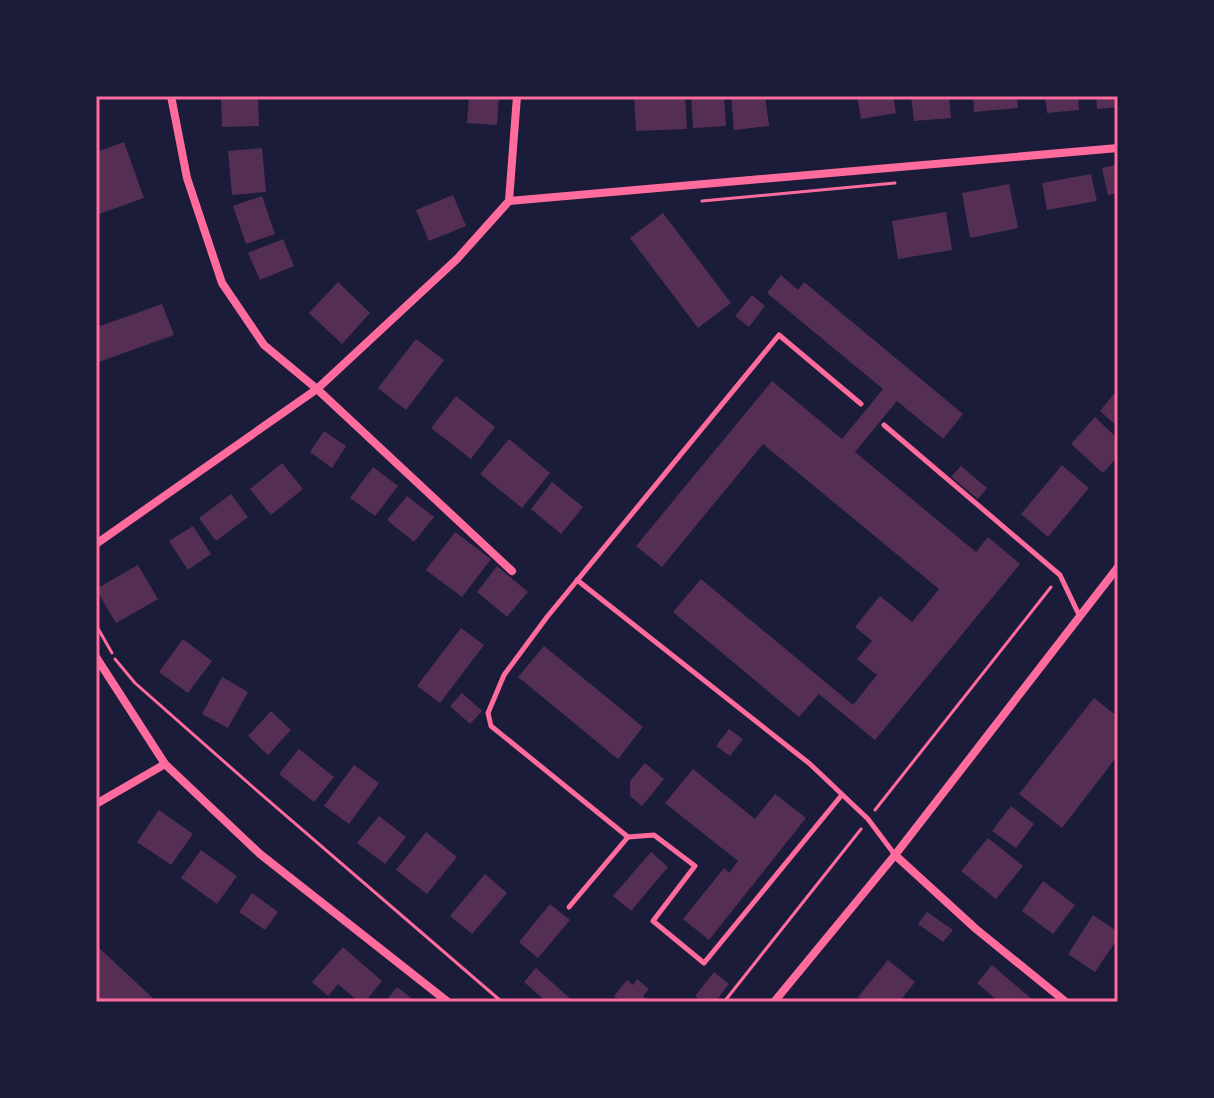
<svg xmlns="http://www.w3.org/2000/svg" width="1214" height="1098" font-family="'Work Sans',sans-serif">
<rect width="100%" height="100%" fill="#1b1b3a"/>
<g fill="#542f53">
<path d="M221,96H258L259,126L222,127Z"/>
<path d="M469,96H499L497,125L467,123Z"/>
<path d="M634,96H685L687,129L636,131Z"/>
<path d="M691,96H724L726,126L693,128Z"/>
<path d="M731,96H765L769,126L734,130Z"/>
<path d="M857,96H893L896,113L861,119Z"/>
<path d="M911,96H949L951,118L914,121Z"/>
<path d="M973,96H1017L1018,108L974,112Z"/>
<path d="M1045,96H1078L1079,110L1047,113Z"/>
<path d="M1096,96H1118V107L1097,109Z"/>
<path d="M124,142L144,198L96,215V152Z"/>
<path d="M262,148L266,192L232,195L228,151Z"/>
<path d="M1118,164V193L1108,195L1102,168Z"/>
<path d="M1091,174L1097,201L1047,210L1042,183Z"/>
<path d="M1009,184L1018,228L970,238L962,193Z"/>
<path d="M453,195L466,226L429,241L416,210Z"/>
<path d="M262,196L275,234L246,244L233,206Z"/>
<path d="M946,212L952,250L898,259L892,221Z"/>
<path d="M663,213L731,303L698,328L630,238Z"/>
<path d="M283,239L294,266L260,280L248,253Z"/>
<path d="M781,275L798,290L804,282L963,414L943,439L897,401L855,452L976,552L988,537L1020,564L875,740L819,694L799,717L673,612L701,579L853,705L877,675L857,659L872,641L855,627L880,596L912,622L939,589L763,444L662,567L636,546L772,381L842,439L883,389L767,293Z"/>
<path d="M338,282L370,313L342,344L309,313Z"/>
<path d="M752,295L765,306L749,327L735,316Z"/>
<path d="M162,304L174,335L96,363V318L100,326Z"/>
<path d="M416,339L444,360L406,410L378,388Z"/>
<path d="M1118,389V427L1100,411Z"/>
<path d="M456,396L495,427L471,459L431,428Z"/>
<path d="M1095,417L1118,439V456L1103,473L1071,444Z"/>
<path d="M324,431L346,446L332,468L310,452Z"/>
<path d="M509,439L550,473L522,508L480,474Z"/>
<path d="M282,463L303,489L271,515L250,489Z"/>
<path d="M1062,465L1089,488L1048,537L1021,514Z"/>
<path d="M961,466L987,488L978,499L951,477Z"/>
<path d="M373,467L398,486L375,516L350,498Z"/>
<path d="M552,482L583,507L561,534L531,509Z"/>
<path d="M231,494L248,517L216,541L199,518Z"/>
<path d="M407,496L434,517L414,542L387,520Z"/>
<path d="M193,526L211,554L188,570L169,541Z"/>
<path d="M455,532L491,559L462,597L426,570Z"/>
<path d="M138,565L158,599L116,623L96,589Z"/>
<path d="M497,566L528,592L507,617L477,592Z"/>
<path d="M461,628L484,645L440,703L417,686Z"/>
<path d="M183,639L212,661L188,693L159,672Z"/>
<path d="M544,646L643,727L618,759L518,677Z"/>
<path d="M222,677L248,692L228,728L202,714Z"/>
<path d="M462,693L482,711L470,724L450,706Z"/>
<path d="M1094,698L1118,717V755L1062,828L1019,794Z"/>
<path d="M271,711L291,730L268,755L248,736Z"/>
<path d="M729,729L743,739L730,756L716,746Z"/>
<path d="M299,749L334,777L314,802L279,774Z"/>
<path d="M645,763L664,779L642,806L630,796V781Z"/>
<path d="M354,765L379,783L349,824L324,806Z"/>
<path d="M693,769L755,819L775,794L806,818L709,940L683,919L724,868L729,873L738,861L665,803Z"/>
<path d="M1011,806L1034,824L1016,848L992,831Z"/>
<path d="M159,810L193,834L171,865L137,842Z"/>
<path d="M379,816L406,837L385,864L357,843Z"/>
<path d="M426,832L457,857L427,894L396,870Z"/>
<path d="M988,838L1023,866L996,899L961,871Z"/>
<path d="M201,850L237,876L217,904L181,878Z"/>
<path d="M651,852L668,867L631,911L613,896Z"/>
<path d="M485,874L507,893L472,934L450,916Z"/>
<path d="M1043,881L1075,905L1053,934L1022,911Z"/>
<path d="M252,893L278,912L265,930L239,912Z"/>
<path d="M550,904L570,920L538,958L519,942Z"/>
<path d="M927,912L953,930L943,942L918,924Z"/>
<path d="M1093,915L1118,932V938L1095,972L1068,954Z"/>
<path d="M96,945L157,1002H96Z"/>
<path d="M343,947L382,981L365,1002H359L338,984L328,996L312,982Z"/>
<path d="M888,960L915,982L899,1002H865L858,997Z"/>
<path d="M992,965L1033,1000L1031,1002H999L977,983Z"/>
<path d="M536,968L574,1002H547L524,982Z"/>
<path d="M714,972L729,984L715,1002H703L695,996Z"/>
<path d="M637,979L649,989L643,996L650,1002H622L614,996L627,980L633,985Z"/>
<path d="M397,987L416,1002H385Z"/>
</g>
<g fill="none" stroke-linecap="round" stroke-linejoin="round">
<g stroke="#ff6b9d" stroke-width="3">
<path d="M702,201L895,183"/>
<path d="M96,625L112,653"/>
<path d="M115,659L135,683L254,788L502,1002"/>
<path d="M96,764V782"/>
<path d="M875,810L1051,587"/>
<path d="M724,1002L861,829"/>
</g>
<g stroke="#ff6b9d" stroke-width="5">
<path d="M884,425L1060,575L1080,617"/>
<path d="M577,580L810,764L868,819L895,855"/>
<path d="M841,796L704,963L653,921L695,866L654,835L628,837L491,726L488,713L504,675L547,617L779,335L861,404"/>
<path d="M569,907L628,837"/>
</g>
<g stroke="#ff6b9d" stroke-width="8">
<path d="M171,96L187,178L222,283L264,345L317,389L512,571"/>
<path d="M509,201L517,96"/>
<path d="M96,544L317,389L457,259L509,201L1118,148"/>
<path d="M96,657L165,764L260,854L448,1002"/>
<path d="M96,804L165,764"/>
<path d="M895,855L976,929L1066,1002"/>
<path d="M774,1002L895,855L1118,567"/>
</g>
</g>
<rect width="1214" height="1098" fill="none" stroke="#1b1b3a" stroke-width="196"/>
<rect x="98" y="98" width="1018" height="902" fill="none" stroke="#ff6b9d" stroke-width="3"/>
</svg>
